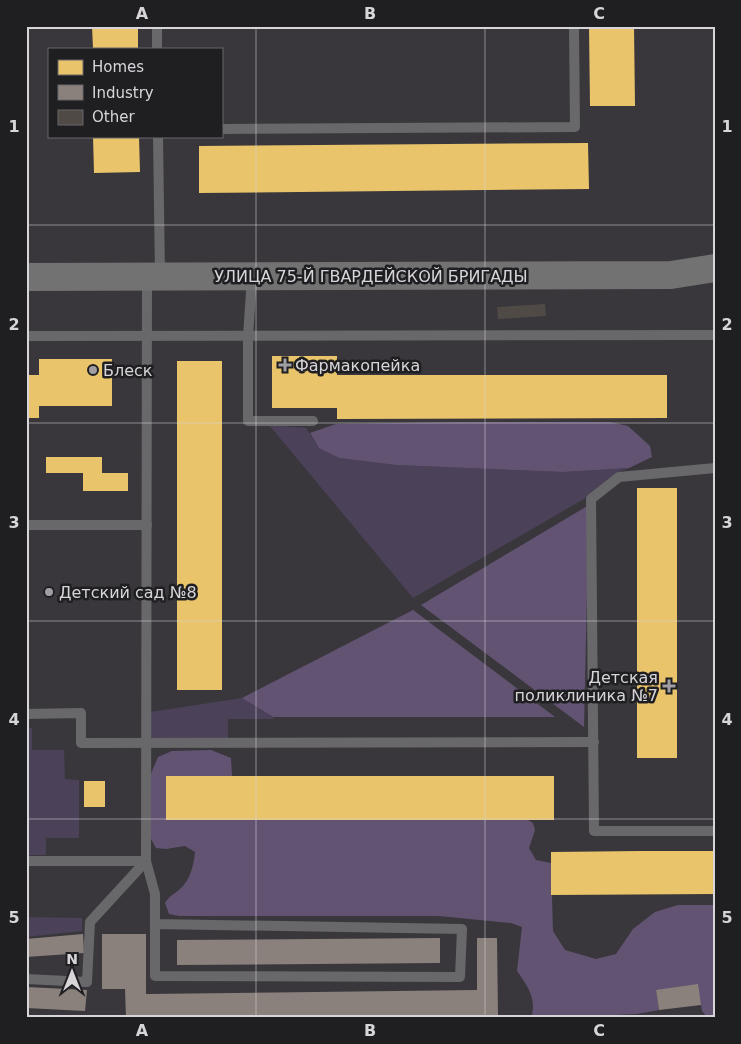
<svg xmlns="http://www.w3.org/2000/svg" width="741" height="1044" font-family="'DejaVu Sans',sans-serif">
<rect width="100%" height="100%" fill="#39373b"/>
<g fill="#4b4158">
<path d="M269,425L306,428L319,448L339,458L396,465L563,472L629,468L616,473L589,496L413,598Z"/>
<path d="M242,698L273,717V719H228V740H150V712Z"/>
<path d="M26,728H32V750H64L65,779L79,780V838H46V855H26Z"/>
<path d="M26,917L82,918V931L26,937Z"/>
</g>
<g fill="#625373">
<path d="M459,422H610L628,426L650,446L652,457L629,468L563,472L396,465L339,458L319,448L310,433L336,424Z"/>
<path d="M589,505L584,727L421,605Z"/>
<path d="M413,610L555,717H273L242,698Z"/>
<path d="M211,750L231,758L232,776H166V820H528L533,823L535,830L529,848L536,860L551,863L553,931L565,950L596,959L616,954L633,929L655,912L678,905H715V1018H708L702,1011L701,1005L656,990L659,1010L637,1014L536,1018L532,1015C536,998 527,985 517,971L522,927L511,923L439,916H179L169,914L165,903C169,896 173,895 180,889C190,881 194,864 195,852L185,846L166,849L156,848L150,837V776L158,757L172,751Z"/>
</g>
<g fill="#e9c46a">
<path d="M92,26H138V49H93Z"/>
<path d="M589,26H634L635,106H590Z"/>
<path d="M93,136H139L140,172L94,173Z"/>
<path d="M588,143L589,189L199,193V146Z"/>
<path d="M272,356H337V375H667V418L337,419V408H272Z"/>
<path d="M39,359H112V406H39V418H26V375H39Z"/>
<rect x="177" y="361" width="45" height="329"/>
<path d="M46,457H102V473H128V491H83V473H46Z"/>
<rect x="637" y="488" width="40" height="270"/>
<rect x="166" y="776" width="388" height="44"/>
<rect x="84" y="781" width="21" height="26"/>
<path d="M640,851H715V894L551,895V852Z"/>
</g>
<g fill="#8a817c">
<path d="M83,934L84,953L26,957V939Z"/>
<path d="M102,934H146V994L477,990V938H497L498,1015L126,1018L125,989H102Z"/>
<path d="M440,938V963L177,965V940Z"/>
<path d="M698,984L701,1005L659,1010L656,990Z"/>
<path d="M26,987L87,990L85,1011L26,1008Z"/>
</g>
<path fill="#504a47" d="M545,304L546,316L498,319L497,307Z"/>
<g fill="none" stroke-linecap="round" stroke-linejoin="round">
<g stroke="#686769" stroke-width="10">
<path d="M157,26V49"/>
<path d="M221,129L575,127L574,26"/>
<path d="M158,136L160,275"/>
<path d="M252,277L248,336V421H313"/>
<path d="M147,278L146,861L155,894V976L460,977L462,929L155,924"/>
<path d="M26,336L715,335"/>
<path d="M715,468L619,477L591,499L594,831H715"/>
<path d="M26,525H147"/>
<path d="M26,714L81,713V743L594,742"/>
<path d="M26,861H146"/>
<path d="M26,979L87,982L90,922L146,861"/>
</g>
<path stroke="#727273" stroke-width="28" d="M26,277L671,275L715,268"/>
</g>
<path fill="none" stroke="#d7d5da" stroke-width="1" stroke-opacity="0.55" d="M256,26V1018M485,26V1018M26,225H715M26,423H715M26,621H715M26,819H715"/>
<g fill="#a09ea2" stroke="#1f1e21" stroke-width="2">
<path d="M282.5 357.5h5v5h5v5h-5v5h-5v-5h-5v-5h5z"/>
<circle cx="93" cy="370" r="5"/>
<circle cx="49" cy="592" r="5"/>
<path d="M666.5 678.5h5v5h5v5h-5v5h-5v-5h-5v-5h5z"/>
</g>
<g text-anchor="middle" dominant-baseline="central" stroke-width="5" stroke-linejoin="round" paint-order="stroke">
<g font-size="16" fill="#d7d5da" stroke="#1f1e21">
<text x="371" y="276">УЛИЦА 75-Й ГВАРДЕЙСКОЙ БРИГАДЫ</text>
</g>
<g font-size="16" fill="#d7d5da" stroke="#1f1e21" text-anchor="start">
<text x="295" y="365">Фармакопейка</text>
<text x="103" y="370">Блеск</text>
<text x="59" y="592">Детский сад №8</text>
<text x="658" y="677" text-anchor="end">Детская<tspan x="658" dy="18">поликлиника №7</tspan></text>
</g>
</g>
<rect width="741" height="1044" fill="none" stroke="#1f1e21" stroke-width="55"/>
<rect x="48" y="48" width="175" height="90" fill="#1f1e21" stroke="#69676b"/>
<rect x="58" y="60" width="25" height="15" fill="#e9c46a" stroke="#69676b"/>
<text x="92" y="72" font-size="15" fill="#d7d5da">Homes</text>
<rect x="58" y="85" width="25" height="15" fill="#8a817c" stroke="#69676b"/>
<text x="92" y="98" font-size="15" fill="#d7d5da">Industry</text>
<rect x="58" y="110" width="25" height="15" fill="#504a47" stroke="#69676b"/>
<text x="92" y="122" font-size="15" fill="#d7d5da">Other</text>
<g transform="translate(72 972)" stroke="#1f1e21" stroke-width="4" paint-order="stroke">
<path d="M0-4L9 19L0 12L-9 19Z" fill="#d7d5da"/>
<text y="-8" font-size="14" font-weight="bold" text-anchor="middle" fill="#d7d5da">N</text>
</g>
<rect x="28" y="28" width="686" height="988" fill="none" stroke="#d7d5da" stroke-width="2"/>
<g font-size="16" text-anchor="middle" font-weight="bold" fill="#d7d5da">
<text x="142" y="19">A</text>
<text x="370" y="19">B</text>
<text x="599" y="19">C</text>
<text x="14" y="132">1</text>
<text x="727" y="132">1</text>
<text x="14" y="330">2</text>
<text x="727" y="330">2</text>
<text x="14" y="528">3</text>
<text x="727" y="528">3</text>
<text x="14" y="725">4</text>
<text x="727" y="725">4</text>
<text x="14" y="923">5</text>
<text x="727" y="923">5</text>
<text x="142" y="1036">A</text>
<text x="370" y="1036">B</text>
<text x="599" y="1036">C</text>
</g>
</svg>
